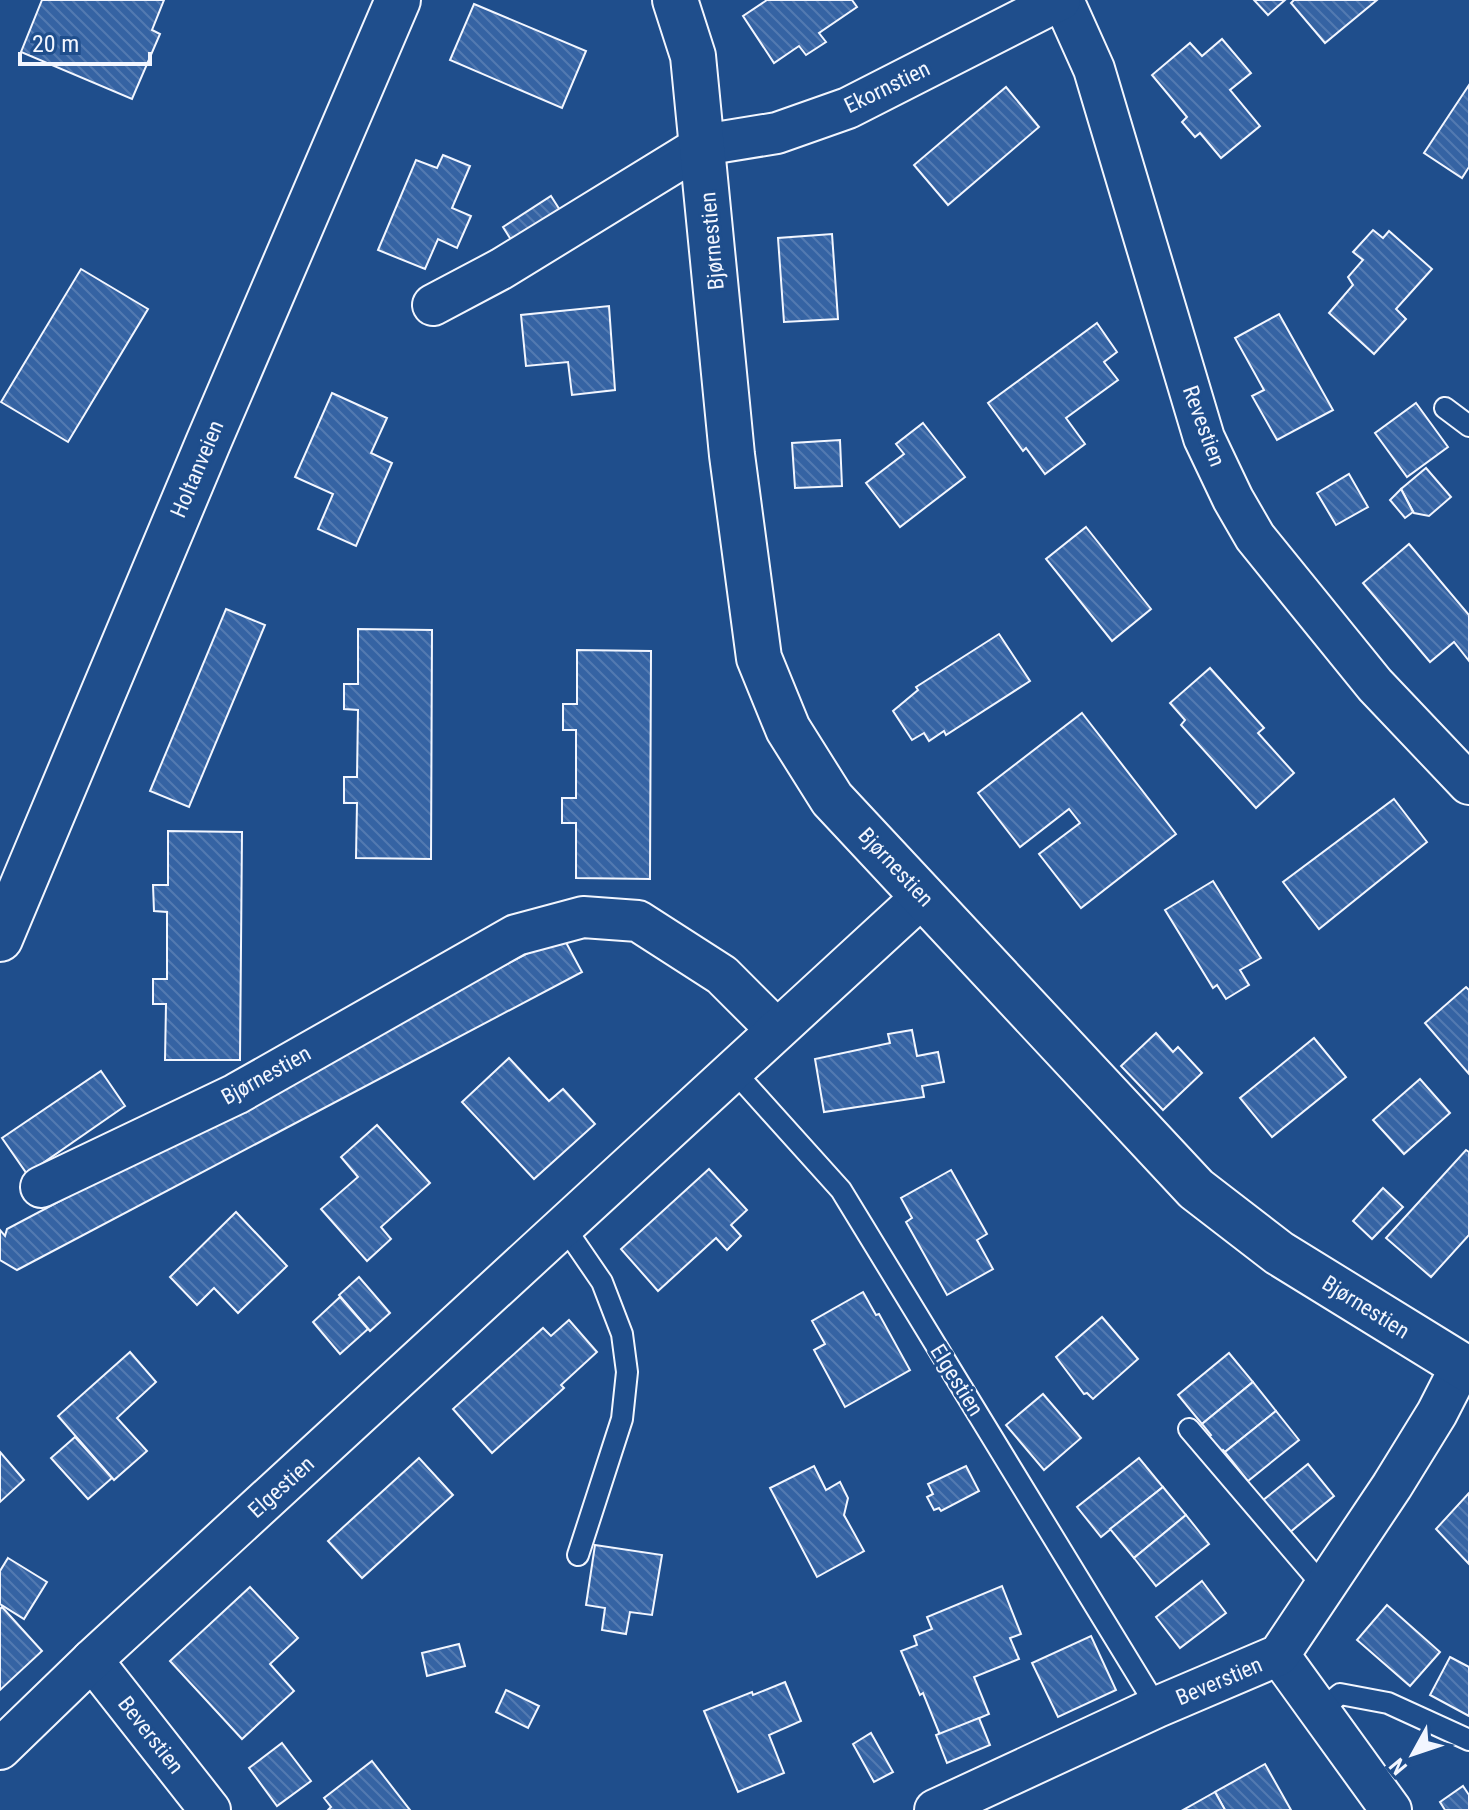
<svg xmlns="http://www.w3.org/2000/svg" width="1469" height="1810" font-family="'Roboto Condensed',sans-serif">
<defs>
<pattern id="building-back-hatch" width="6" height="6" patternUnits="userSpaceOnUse" patternTransform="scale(2)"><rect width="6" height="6" fill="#3563a3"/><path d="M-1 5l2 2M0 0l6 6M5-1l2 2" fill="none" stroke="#537ab1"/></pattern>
</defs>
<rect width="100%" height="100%" fill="#1f4e8c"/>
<g fill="url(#building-back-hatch)" stroke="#f2f6ff" stroke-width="2">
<path d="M42,0H164L152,30L160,34L132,99L21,52Z"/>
<path d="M767,0H852L857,7L819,33L826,42L806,55L799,46L774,63L743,16Z"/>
<path d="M1254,0H1285L1268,15Z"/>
<path d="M1294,0H1377L1325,43L1291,3Z"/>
<path d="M474,4L586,51L562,108L450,60Z"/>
<path d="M1222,39L1251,73L1230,90L1260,126L1221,158L1200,133L1195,137L1182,122L1187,117L1152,75L1190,43L1202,56Z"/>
<path d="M1469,85V167L1462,178L1424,153Z"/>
<path d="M1006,87L1039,127L948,205L914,165Z"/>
<path d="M443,155L470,166L452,208L471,216L457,248L438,239L425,269L378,250L416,160L437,168Z"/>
<path d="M551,196L563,215L513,243L503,227Z"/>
<path d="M1373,230L1383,238L1389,231L1432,269L1396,309L1406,319L1374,354L1329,313L1353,285L1348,277L1363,260L1353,252Z"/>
<path d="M832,234L838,319L784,322L778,238Z"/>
<path d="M81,269L148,309L68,442L1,402Z"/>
<path d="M609,306L615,390L572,395L568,362L526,366L521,315Z"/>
<path d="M1279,314L1333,410L1277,440L1252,396L1264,390L1235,338Z"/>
<path d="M1097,323L1117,352L1104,362L1118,380L1066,418L1085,444L1045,474L1026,448L1023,451L988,403Z"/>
<path d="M332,393L387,418L371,453L392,463L356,546L318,529L333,494L295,477Z"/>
<path d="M1416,403L1448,447L1407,477L1375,433Z"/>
<path d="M923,423L965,477L900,527L866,483L904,454L896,444Z"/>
<path d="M840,440L842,486L795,488L792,443Z"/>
<path d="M1426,468L1451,497L1429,516L1414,513L1401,489Z"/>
<path d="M1349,474L1368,507L1336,525L1317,493Z"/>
<path d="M1401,489L1413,512L1405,518L1390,500Z"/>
<path d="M1086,527L1151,609L1112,641L1046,559Z"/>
<path d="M1409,544L1469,615V661L1454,642L1430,662L1363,583Z"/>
<path d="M226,609L265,625L189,807L150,791Z"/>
<path d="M358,629L432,630L431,859L356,858L357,803H344V777H357L358,710L344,709V684H358Z"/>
<path d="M999,634L1030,681L946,735L944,731L929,741L924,733L912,740L893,711L918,690L916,687Z"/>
<path d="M577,650L651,651L650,879L576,878V823H562V798H576V730H563V704H577Z"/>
<path d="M1210,668L1264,728L1258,733L1294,773L1256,808L1181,725L1185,720L1170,703Z"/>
<path d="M1082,713L1176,834L1081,908L1039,854L1080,823L1069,809L1020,847L978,793Z"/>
<path d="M1394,799L1427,842L1319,929L1283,882Z"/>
<path d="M168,831L242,832L240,1060H165L166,1004H153V979H167V912L154,911L153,885H168Z"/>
<path d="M1213,881L1261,958L1240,970L1249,985L1226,999L1217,985L1213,988L1165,910Z"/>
<path d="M562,935L582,972L17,1270L0,1260V1230L5,1236L7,1229Z"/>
<path d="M1466,987L1469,990V1074L1425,1023Z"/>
<path d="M912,1030L917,1056L938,1052L944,1082L922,1086L924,1097L824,1112L815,1059L890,1043L888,1034Z"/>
<path d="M1156,1033L1173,1052L1178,1047L1202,1073L1163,1110L1121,1066Z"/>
<path d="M1314,1038L1346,1077L1272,1137L1240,1098Z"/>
<path d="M509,1058L549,1101L563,1089L595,1124L534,1179L462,1102Z"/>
<path d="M101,1071L125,1106L27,1174L2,1138Z"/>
<path d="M1420,1079L1450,1113L1404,1154L1373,1120Z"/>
<path d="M377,1125L430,1183L381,1227L391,1239L367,1261L321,1209L358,1177L341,1157Z"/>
<path d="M1466,1150L1469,1152V1235L1431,1277L1386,1238Z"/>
<path d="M709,1169L747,1210L731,1225L741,1236L727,1250L716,1238L658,1291L621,1249Z"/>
<path d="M951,1170L987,1234L977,1240L993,1269L947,1295L906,1222L912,1218L901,1198Z"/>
<path d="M1383,1188L1403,1207L1372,1239L1353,1221Z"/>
<path d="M236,1212L287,1266L238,1313L214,1288L197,1305L170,1277Z"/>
<path d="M359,1277L390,1313L370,1331L339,1295Z"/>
<path d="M863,1292L876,1315L879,1314L910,1370L845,1407L814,1350L825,1344L812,1321Z"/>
<path d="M340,1297L368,1329L340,1354L313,1322Z"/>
<path d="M1102,1317L1138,1359L1093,1399L1087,1393L1084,1394L1056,1357Z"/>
<path d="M569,1320L597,1352L561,1385L564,1388L492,1453L453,1409L543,1328L551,1336Z"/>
<path d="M130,1352L156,1382L117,1418L147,1451L114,1480L58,1416Z"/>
<path d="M1229,1353L1253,1382L1202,1424L1178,1395Z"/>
<path d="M1253,1382L1276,1411L1225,1452L1223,1450L1220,1453L1207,1438L1211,1435L1202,1424Z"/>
<path d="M1043,1394L1081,1438L1044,1470L1006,1425Z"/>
<path d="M1276,1411L1299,1440L1248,1481L1225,1452Z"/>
<path d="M75,1437L112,1478L88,1499L51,1458Z"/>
<path d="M0,1452L24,1480L0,1502Z"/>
<path d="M419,1458L453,1495L362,1578L328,1541Z"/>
<path d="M1139,1458L1163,1487L1101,1537L1077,1507Z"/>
<path d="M1308,1464L1334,1496L1289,1533L1262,1501Z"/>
<path d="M814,1466L826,1490L840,1482L848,1498L844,1515L864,1551L817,1577L770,1488Z"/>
<path d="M966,1466L979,1491L941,1511L939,1508L934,1510L927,1497L933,1494L928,1484Z"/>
<path d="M1163,1487L1186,1515L1134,1558L1110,1529Z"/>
<path d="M1469,1493V1564L1436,1529Z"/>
<path d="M1186,1515L1209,1544L1156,1586L1134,1558Z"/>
<path d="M595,1545L662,1555L652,1615L630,1612L626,1634L602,1630L605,1608L586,1605Z"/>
<path d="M8,1558L47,1582L24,1619L0,1604V1571Z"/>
<path d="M1202,1581L1226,1613L1180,1648L1156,1617Z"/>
<path d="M1002,1586L1021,1634L1010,1638L1019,1659L974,1677L989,1714L940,1735L923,1693L920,1695L901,1651L917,1645L914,1636L932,1629L927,1617Z"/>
<path d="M250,1587L298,1638L270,1664L294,1691L242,1739L170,1661Z"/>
<path d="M1387,1605L1440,1652L1410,1686L1357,1640Z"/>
<path d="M2,1607L42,1651L0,1690V1609Z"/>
<path d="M1091,1636L1116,1690L1058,1717L1032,1663Z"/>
<path d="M459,1644L465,1666L427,1676L422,1653Z"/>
<path d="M1450,1657L1469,1667V1716L1430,1695Z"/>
<path d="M785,1682L801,1721L769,1735L784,1773L738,1792L704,1711L752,1692L753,1695Z"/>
<path d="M506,1690L539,1706L528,1728L496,1712Z"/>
<path d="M979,1718L990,1745L947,1763L936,1735Z"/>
<path d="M871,1733L893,1772L874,1782L853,1744Z"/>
<path d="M282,1743L311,1781L277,1806L249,1768Z"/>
<path d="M372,1761L410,1810H328L331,1807L324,1798Z"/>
<path d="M1265,1764L1291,1810H1225L1215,1792Z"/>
<path d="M1463,1786L1469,1795V1810H1445L1440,1802Z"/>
<path d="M1215,1792L1225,1810H1183Z"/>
</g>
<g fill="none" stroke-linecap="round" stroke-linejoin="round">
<g stroke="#f2f6ff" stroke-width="24">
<g id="service">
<path d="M1445,408L1469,426"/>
<path d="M733,1070L841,1190L1157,1707"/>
<path d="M565,1228L602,1282L622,1334L627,1372L622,1419L578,1555"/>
<path d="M1189,1429L1324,1587"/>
<path d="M1319,1712L1340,1694L1388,1703L1469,1740"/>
</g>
</g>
<g stroke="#f2f6ff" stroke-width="44">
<g id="minor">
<path d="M1063,0L1094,69L1204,438L1233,499L1255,537L1375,685L1469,784"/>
<path d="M433,305L501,269L703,145L777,133L848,108L1060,0"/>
<path d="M41,1187L236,1094L516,935L583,917L638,921L722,975L776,1029"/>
<path d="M1279,1655L1391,1810"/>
<path d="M92,1660L210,1810"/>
<path d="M0,1749L92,1660L923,896"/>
<path d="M935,1810L1157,1707L1279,1655L1392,1486L1437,1413L1461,1366"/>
</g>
</g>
<g stroke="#f2f6ff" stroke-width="48">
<path id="tertiary" d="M675,0L693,56L732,455L759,658L788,729L832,799L1196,1189L1279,1253L1469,1370"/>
</g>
<g stroke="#f2f6ff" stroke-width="48">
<path id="secondary" d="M0,939L208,443L398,0"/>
</g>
<use href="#service" stroke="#1f4e8c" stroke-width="20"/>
<use href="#minor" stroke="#1f4e8c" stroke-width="40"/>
<use href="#tertiary" stroke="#1f4e8c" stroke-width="44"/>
<use href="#secondary" stroke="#1f4e8c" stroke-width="44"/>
</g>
<g text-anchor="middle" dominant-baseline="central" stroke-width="6" stroke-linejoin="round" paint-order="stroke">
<g font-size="22" fill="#f2f6ff" stroke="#1f4e8c">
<text transform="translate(887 87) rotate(-26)">Ekornstien</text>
<text transform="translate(712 241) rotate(-95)">Bjørnestien</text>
<text transform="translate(1204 426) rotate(70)">Revestien</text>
<text transform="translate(197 469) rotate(-67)">Holtanveien</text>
<text transform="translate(896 867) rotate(47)">Bjørnestien</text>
<text transform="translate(266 1075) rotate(-29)">Bjørnestien</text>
<text transform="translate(1366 1307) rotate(32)">Bjørnestien</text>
<text transform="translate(957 1380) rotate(58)">Elgestien</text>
<text transform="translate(281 1487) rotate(-42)">Elgestien</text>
<text transform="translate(1219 1681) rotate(-23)">Beverstien</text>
<text transform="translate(151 1735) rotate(52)">Beverstien</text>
</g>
</g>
<g transform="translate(1413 1754) rotate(230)" stroke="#1f4e8c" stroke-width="6" paint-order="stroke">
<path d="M0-6L14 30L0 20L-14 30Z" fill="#f2f6ff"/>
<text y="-12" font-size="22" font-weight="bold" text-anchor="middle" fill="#f2f6ff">N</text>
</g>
<path d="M20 52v12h130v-12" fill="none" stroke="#f2f6ff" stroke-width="4"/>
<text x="32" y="52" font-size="24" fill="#f2f6ff" stroke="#1f4e8c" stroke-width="6" paint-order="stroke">20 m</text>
</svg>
